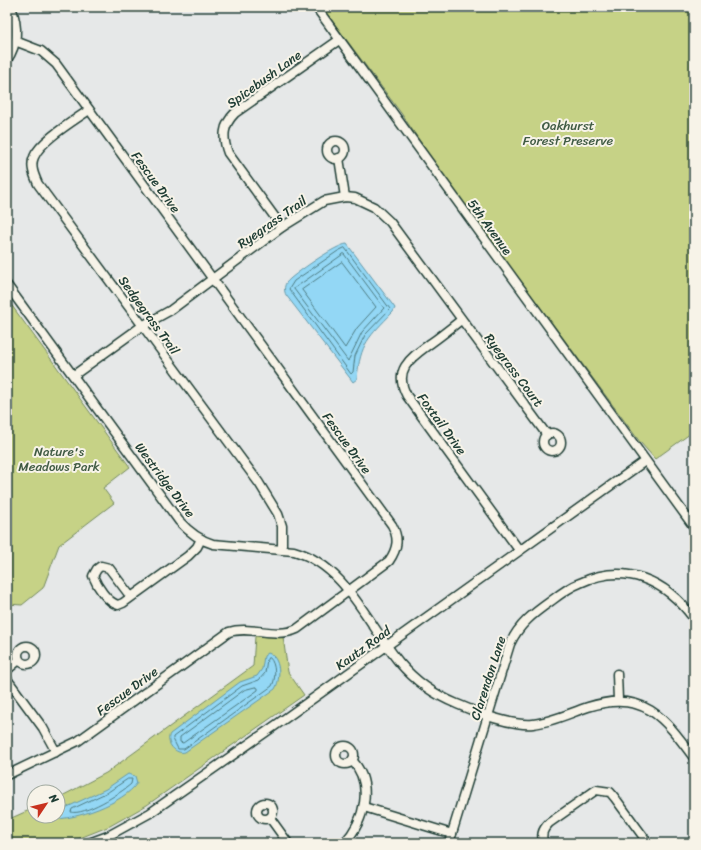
<svg xmlns="http://www.w3.org/2000/svg" width="701" height="850" font-family="Sriracha,sans-serif">
<rect width="100%" height="100%" fill="#e6e8e8"/>
<filter id="ink" filterUnits="userSpaceOnUse"><feTurbulence type="fractalNoise" baseFrequency=".025" numOctaves="2"/><feDisplacementMap in="SourceGraphic" scale="8" xChannelSelector="R" yChannelSelector="G"/><feConvolveMatrix kernelMatrix="1 2 1 2 8 2 1 2 1" color-interpolation-filters="sRGB"/></filter>
<g filter="url(#ink)">
<g fill="#c6d286" stroke="#72885d">
<path d="M322,7H694V431L655,459L640,442L444,177L401,113Z"/>
<path d="M7,299L130,467L103,488L114,503L59,545L43,588L22,605L7,604Z"/>
<path d="M255,636L283,637L288,672L304,695L147,805L110,826L75,840L60,843H7V820L34,808V816H58V798L106,773L253,666Z"/>
</g>
<g fill="#93d7f5" stroke="#6599a8">
<path d="M347,244L395,308L393,312C369,337 360,343 357,379L353,382L286,295C284,291 284,287 286,283C292,275 337,244 347,244Z"/>
<path d="M268,653C281,657 281,679 275,689L185,752C176,755 165,743 170,734L240,682L257,676L262,669L264,656Z"/>
<path d="M128,774L135,776L137,783C124,803 75,820 52,819L51,817L58,816V812L63,809L106,789Z"/>
</g>
<g fill="none" stroke-linecap="round" stroke-linejoin="round">
<g stroke="#4d7b81" stroke-width="1">
<path d="M345,248L390,309L365,335L355,356L353,372L351,374L289,289L294,281L338,251Z"/>
<path d="M344,254L384,308L362,332L348,361L294,289Z"/>
<path d="M342,262L376,307L357,328L345,348L302,290Z"/>
<path d="M270,658C276,664 276,679 272,686L184,749H178L173,739V737L242,686L259,680L265,673L267,659Z"/>
<path d="M256,687L258,688V690L183,743L180,742V737L244,690Z"/>
<path d="M128,779H132L131,784C121,793 84,816 71,812L72,809L108,792Z"/>
</g>
<g stroke="#1f3d34" stroke-width="11">
<g id="minor">
<path d="M316,7L694,527"/>
<path d="M7,60C18,44 18,25 11,7"/>
<path d="M89,110C75,120 40,141 34,157C30,166 34,175 38,184L259,483L278,514L282,526V549"/>
<circle cx="336" cy="150" r="9"/>
<path d="M339,158L345,197"/>
<path d="M282,227L228,153C222,137 223,125 235,113L339,40"/>
<path d="M7,285L179,521C189,532 199,540 213,544L294,551C346,566 367,623 399,662C415,681 435,695 457,704C477,713 512,726 533,724C552,722 570,713 588,707C643,689 664,717 694,758"/>
<path d="M461,320C451,328 441,336 431,343C412,357 392,369 407,396L519,550"/>
<path d="M74,375L142,326L171,310L282,227L324,201L345,197L355,198L374,207L390,222L547,435"/>
<circle cx="552" cy="442" r="9"/>
<path d="M131,597L109,568L101,566L97,569L93,576C97,586 107,602 118,605L123,603L188,556L197,547L201,539"/>
<circle cx="27" cy="655" r="9"/>
<path d="M7,670L19,660"/>
<path d="M617,674L618,700"/>
<path d="M7,679L43,728L56,752"/>
<circle cx="345" cy="755" r="9"/>
<path d="M7,775L78,741L229,632C250,625 276,639 297,629L389,561C398,548 399,538 392,525L56,64L41,51L15,41"/>
<circle cx="265" cy="811" r="8"/>
<path d="M364,807L452,834"/>
<path d="M270,818L288,843"/>
<path d="M89,843L108,836L150,813L276,725L645,461"/>
<path d="M344,843C365,821 374,784 352,760"/>
<path d="M449,843L510,644C519,624 534,613 551,601C560,594 569,587 580,583C625,562 666,580 694,619"/>
<path d="M544,843C540,835 543,829 549,823L596,790L610,792L615,798L648,843"/>
</g>
</g>
<use href="#minor" stroke="#f7f3e8" stroke-width="8"/>
</g>
</g>
<g text-anchor="middle" dominant-baseline="central" stroke-width="4" stroke-linejoin="round" paint-order="stroke">
<g font-size="13" fill="#1f3d34" stroke="#f7f3e8">
<text transform="translate(264 79) rotate(-36)">Spicebush Lane</text>
<text transform="translate(156 182) rotate(54)">Fescue Drive</text>
<text transform="translate(272 222) rotate(-35)">Ryegrass Trail</text>
<text transform="translate(490 227) rotate(54)">5th Avenue</text>
<text transform="translate(149 315) rotate(54)">Sedgegrass Trail</text>
<text transform="translate(514 370) rotate(53)">Ryegrass Court</text>
<text transform="translate(442 424) rotate(54)">Foxtail Drive</text>
<text transform="translate(347 443) rotate(54)">Fescue Drive</text>
<text transform="translate(165 480) rotate(53)">Westridge Drive</text>
<text transform="translate(363 648) rotate(-36)">Kautz Road</text>
<text transform="translate(488 678) rotate(-72)">Clarendon Lane</text>
<text transform="translate(127 691) rotate(-36)">Fescue Drive</text>
</g>
<g font-size="13" fill="#405b44" stroke="#f7f3e8">
<text x="568" y="125">Oakhurst<tspan x="568" dy="15">Forest Preserve</tspan></text>
<text x="59" y="451">Nature's<tspan x="59" dy="15">Meadows Park</tspan></text>
</g>
</g>
<rect width="701" height="850" fill="none" stroke="#f7f3e8" stroke-width="24"/>
<rect x="12" y="12" width="677" height="826" fill="none" stroke="#1f3d34" stroke-width="1.5" filter="url(#ink)"/>
<g transform="translate(46 804) rotate(55)"><circle r="19" fill="#f7f3e8" stroke="#a1aaa0"/>
<path d="M0-3L7 15L0 10L-7 15Z" fill="#c8321e"/>
<text y="-6" font-size="11" font-weight="bold" text-anchor="middle" fill="#1f3d34">N</text>
</g>
</svg>
